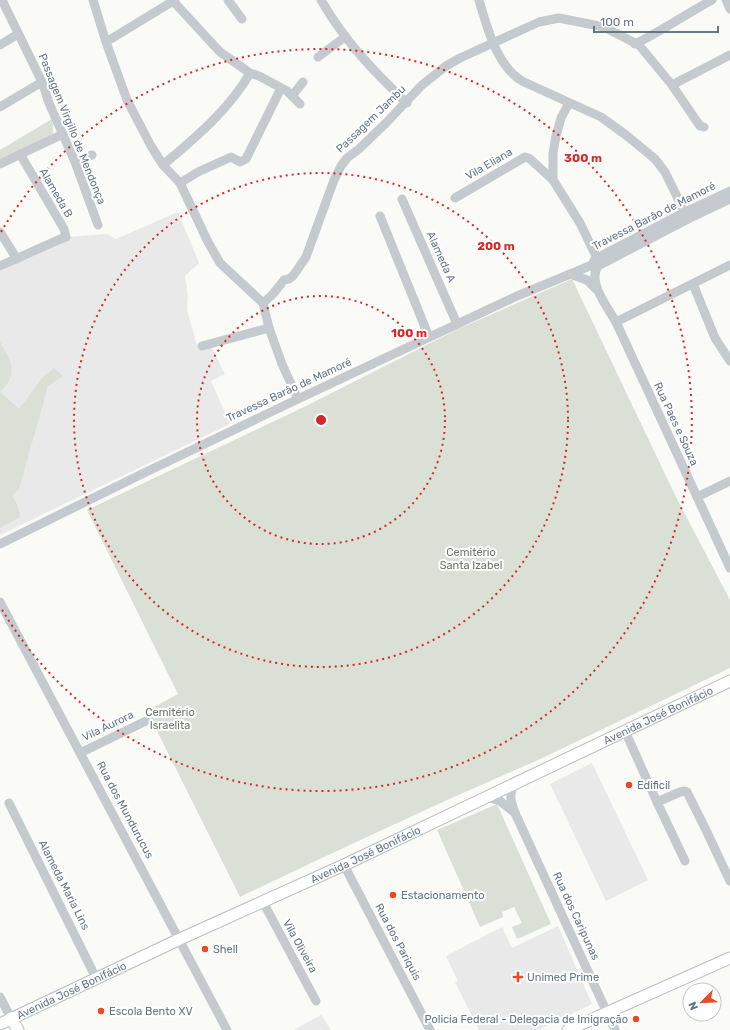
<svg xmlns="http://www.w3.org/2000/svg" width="730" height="1030" font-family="Rubik,sans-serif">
<rect width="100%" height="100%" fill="#fafaf7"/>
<g fill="#e8e9e8">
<path d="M178,212L199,263L185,276L188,294L187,311L198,348L210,345L225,374L211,381L230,424L0,535V266L66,237L107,234L116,239Z"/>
<path d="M592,763L648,880L606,901L550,784Z"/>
<path d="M558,926L592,1004L538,1030H479L455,982L458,981L446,956L502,927L512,948Z"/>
<path d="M321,1015L331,1030H294L299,1027Z"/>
</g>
<g fill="#dae0d6">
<path d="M52,119L53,124V134L0,161V150Z"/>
<path d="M572,279L677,499L730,600V668L536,761C436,804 338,850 240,897L147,711L178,694L87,510L306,406L458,329Z"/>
<path d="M0,342C12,362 19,374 0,392Z"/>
<path d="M54,368L63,376L48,386L19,489L12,496L18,506L20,517L0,528V392L19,409L43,377Z"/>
<path d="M497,804L551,924L517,939L512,927L522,923L514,907L502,912L503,917L480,927L437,830Z"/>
</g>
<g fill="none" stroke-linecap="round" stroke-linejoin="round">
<g stroke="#b8bdc1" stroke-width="13">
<g id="major">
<path d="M11,1018L18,1030"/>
<path id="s1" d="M0,1024L180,939L344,865L730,681"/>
<path d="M568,1030L730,958"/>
</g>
</g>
<g stroke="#c4cacd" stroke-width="9">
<path d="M2,0L42,82L49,103L75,162L98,225"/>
<path d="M93,0L106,42L127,100L151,146L163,165L180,183L208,242L220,263L263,303L269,328L282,364L298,399"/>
<path d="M228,0L242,19"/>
<path d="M321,0C344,40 373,71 407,103"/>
<path d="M479,0C487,27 497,68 524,82L601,117L626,135L655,159L665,172L688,219"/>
<path d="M726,0L730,9"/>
<path d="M173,1L220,52L250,73L259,76L287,91L300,104"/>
<path d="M106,42L175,0"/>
<path d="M635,44C662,31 686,14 712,0"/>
<path d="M0,45L18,34"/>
<path d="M318,57L345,37"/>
<path d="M672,85L730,55"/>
<path d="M292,96L303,82"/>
<path d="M569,103L561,118L556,136L553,153V180L580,223L597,258"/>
<path d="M0,107L42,82"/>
<path d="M75,162L92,155"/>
<path d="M0,164L63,134"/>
<path d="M163,165C195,138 229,110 250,73"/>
<path d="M180,183L198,172L231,157L240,162L246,159L281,88"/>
<path d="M455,198L525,157L529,158L553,180"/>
<path d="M402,199L457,324"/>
<path d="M380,216L429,337"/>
<path d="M0,232L17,259"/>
<path d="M593,265L598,266L688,219L730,199"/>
<path d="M0,266L58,240L66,237L64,229L20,154"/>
<path d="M598,266C587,282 608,308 616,322L730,568"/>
<path d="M570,274L587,280L596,289"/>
<path d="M693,284L715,338L730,361"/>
<path d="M263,303L273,294L284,280L289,279L293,276L306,257L334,180L341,166L347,158L359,149L386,123L422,85L446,66L460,58L539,22L559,18L604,27L639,45L672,85L700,126L704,127"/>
<path d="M616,322L730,265"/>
<path d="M202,346L269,328"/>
<path d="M697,497L730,481"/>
<path d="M0,544L148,471L298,399L517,296L592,265L595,259L685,212L730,191"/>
<path d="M0,602L227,1030"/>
<path d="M625,731L657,802L685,861"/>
<path d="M80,753L146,721"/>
<path d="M515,783C508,793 511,802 515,813L615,1030"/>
<path d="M486,797L500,801L515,813"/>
<path d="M657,802L680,792L685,791L687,792L705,828L730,881"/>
<path d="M9,803L96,978"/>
<path d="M344,865L430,1030"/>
<path d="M263,902L316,1001"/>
<path d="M0,997L11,1018"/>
</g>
<use href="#major" stroke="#fff" stroke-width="11"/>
</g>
<g fill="none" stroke="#d62828" stroke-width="2" stroke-dasharray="2 4">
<circle cx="321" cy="420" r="124"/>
<circle cx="321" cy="420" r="247"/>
<path d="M1 232A371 371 0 1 1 1 608"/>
</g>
<g fill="#ec4925" stroke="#fff" stroke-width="1.5">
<circle cx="629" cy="785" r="4"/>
<circle cx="393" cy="895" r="4"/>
<circle cx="205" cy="949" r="4"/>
<path d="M516 971h4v4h4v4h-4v4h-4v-4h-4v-4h4z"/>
<circle cx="101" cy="1011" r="4"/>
<circle cx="636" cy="1019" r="4"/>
</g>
<g text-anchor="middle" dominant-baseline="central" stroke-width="4" stroke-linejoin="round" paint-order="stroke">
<g font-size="11" fill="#637784" stroke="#fff">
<text transform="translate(371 119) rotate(-44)">Passagem Jambu</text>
<text transform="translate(72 129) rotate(68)">Passagem Virgillo de Mendonça</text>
<text transform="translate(489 164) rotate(-30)">Vila Eliana</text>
<text transform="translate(56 193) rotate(60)">Alameda B</text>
<text transform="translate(654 216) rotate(-27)">Travessa Barão de Mamoré</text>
<text transform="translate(441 257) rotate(66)">Alameda A</text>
<text transform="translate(289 390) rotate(-25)">Travessa Barão de Mamoré</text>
<text transform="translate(676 424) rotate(65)">Rua Paes e Souza</text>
<text stroke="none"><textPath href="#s1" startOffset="727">Avenida José Bonifácio</textPath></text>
<text transform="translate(108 726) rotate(-26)">Vila Aurora</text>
<text transform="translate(125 810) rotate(62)">Rua dos Mundurucus</text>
<text stroke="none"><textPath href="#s1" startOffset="403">Avenida José Bonifácio</textPath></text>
<text transform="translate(64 885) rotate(63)">Alameda Maria Lins</text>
<text transform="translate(576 916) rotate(65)">Rua dos Caripunas</text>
<text transform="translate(398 942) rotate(62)">Rua dos Pariquis</text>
<text transform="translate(300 946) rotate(61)">Vila Oliveira</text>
<text stroke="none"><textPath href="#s1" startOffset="79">Avenida José Bonifácio</textPath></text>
</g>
<g font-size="11" fill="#687b62" stroke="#fff">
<text x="471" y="552">Cemitério<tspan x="471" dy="13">Santa Izabel</tspan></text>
<text x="170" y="712">Cemitério<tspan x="170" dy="13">Israelita</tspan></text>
</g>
<g font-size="11" fill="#637784" stroke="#fff" text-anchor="start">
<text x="637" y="785">Edificil</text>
<text x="401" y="895">Estacionamento</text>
<text x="213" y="949">Shell</text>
<text x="527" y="977">Unimed Prime</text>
<text x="109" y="1011">Escola Bento XV</text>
<text x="628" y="1019" text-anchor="end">Policia Federal - Delegacia de Imigração</text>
</g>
</g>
<circle cx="321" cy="420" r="6" fill="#d62828" stroke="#fff" stroke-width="2"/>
<g font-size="12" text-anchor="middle" font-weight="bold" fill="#d62828" stroke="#fff" stroke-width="4" stroke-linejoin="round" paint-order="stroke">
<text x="583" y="162">300 m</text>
<text x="496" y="250">200 m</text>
<text x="409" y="337">100 m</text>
</g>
<g transform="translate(702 1002) rotate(246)"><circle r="19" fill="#ffffff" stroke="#c1c9ce"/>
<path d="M0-3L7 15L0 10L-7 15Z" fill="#ec4925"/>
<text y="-6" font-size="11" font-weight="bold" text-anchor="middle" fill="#637784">N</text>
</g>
<path d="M594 26v6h124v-6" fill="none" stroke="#637784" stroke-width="2"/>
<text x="600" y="26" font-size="12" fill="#637784" stroke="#ffffff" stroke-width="3" paint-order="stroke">100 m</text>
</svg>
